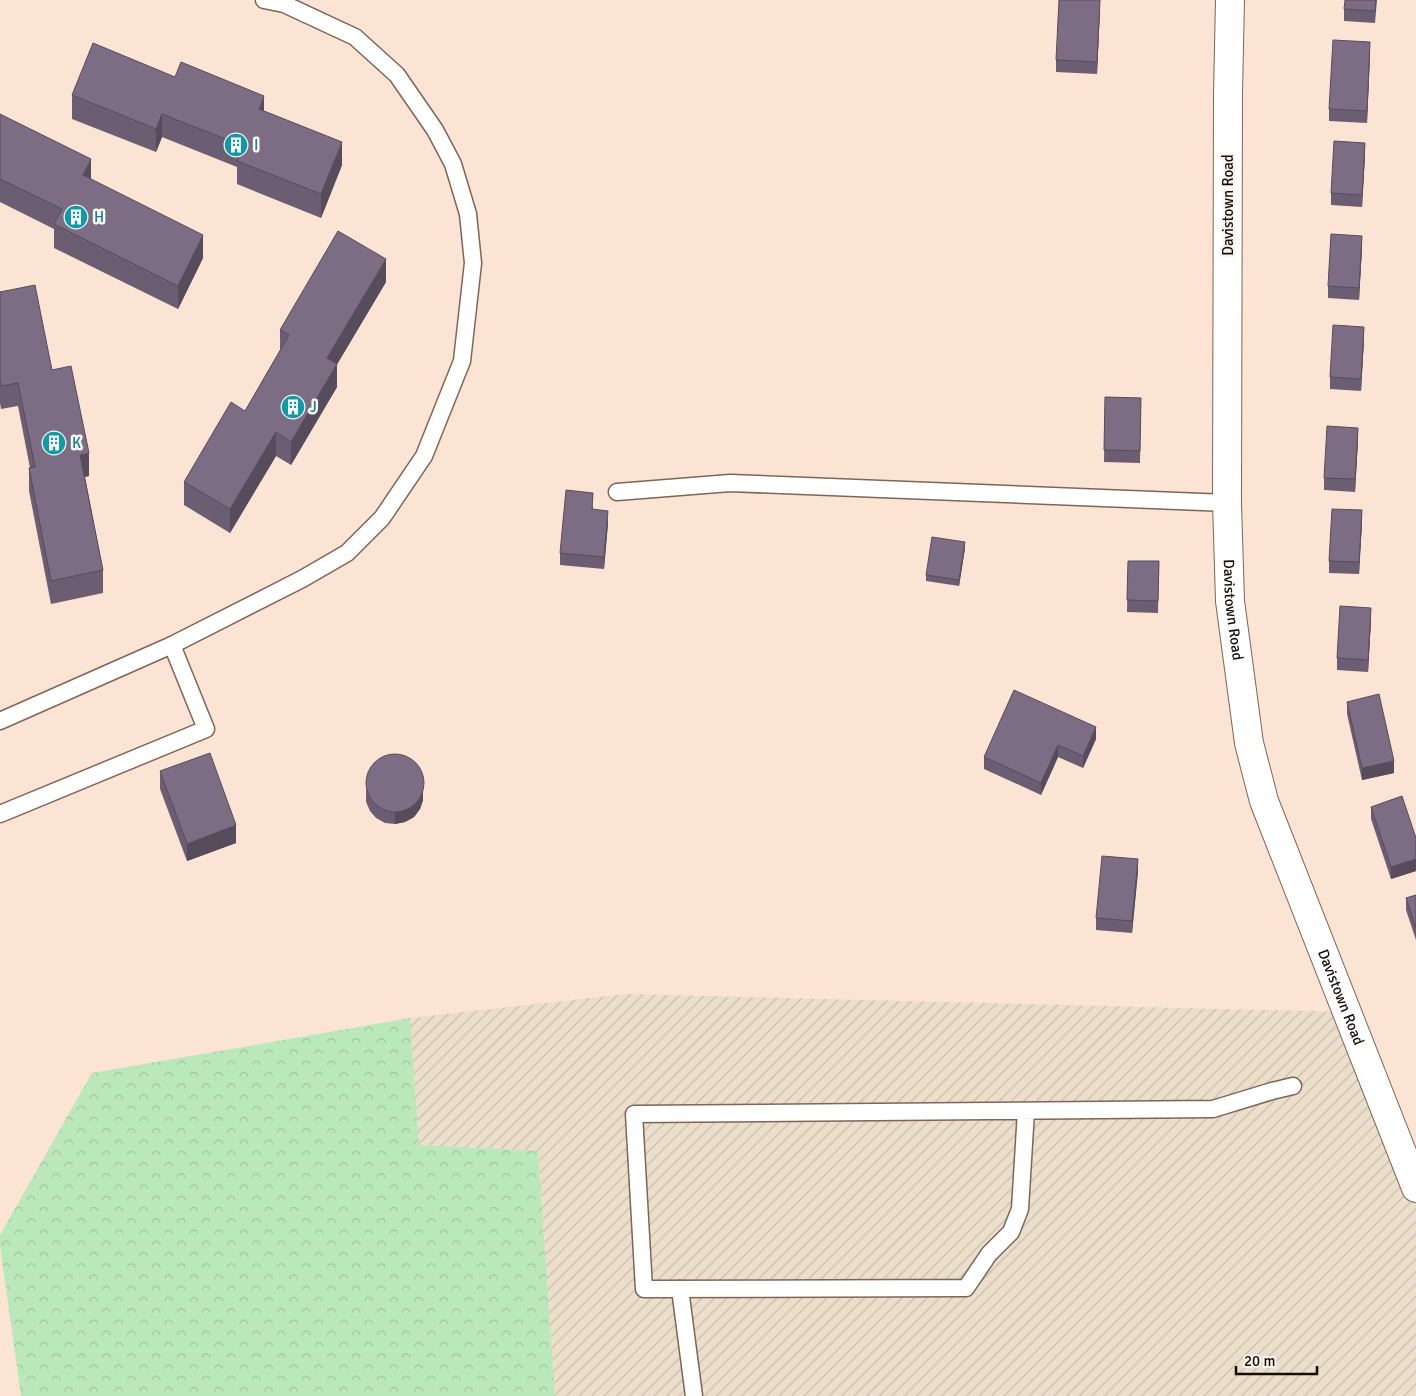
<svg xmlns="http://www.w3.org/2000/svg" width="1416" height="1396" font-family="Signika,sans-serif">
<defs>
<pattern id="industrial-furrows" width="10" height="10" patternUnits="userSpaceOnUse" patternTransform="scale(1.25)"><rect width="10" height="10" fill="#ebdeca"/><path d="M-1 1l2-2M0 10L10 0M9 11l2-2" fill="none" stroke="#c9bdac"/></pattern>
<pattern id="park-crowns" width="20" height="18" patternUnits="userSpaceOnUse" patternTransform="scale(1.25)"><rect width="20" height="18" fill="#bbe8bb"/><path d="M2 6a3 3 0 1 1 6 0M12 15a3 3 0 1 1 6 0" fill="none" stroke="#a0c69f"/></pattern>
</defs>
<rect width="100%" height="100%" fill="#fce4d5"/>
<path fill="url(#industrial-furrows)" d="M627,994L1346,1012L1416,1188V1396H555L538,1151L419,1145L410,1018Z"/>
<path fill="url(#park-crowns)" d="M410,1018L419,1145L538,1151L555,1396H21L0,1246V1235L92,1073Z"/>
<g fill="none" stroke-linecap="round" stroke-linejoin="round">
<g stroke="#7f6555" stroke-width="19">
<g id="lane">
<path d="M617,492L730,483L1227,503"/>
<path d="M0,721L172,645L302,579L347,553L382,518L424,456L462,361L473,263L468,214L453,164L435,130L397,75L355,37L284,4L264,0"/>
<path d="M0,814L206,729L172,645"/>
<path d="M1026,1111L1020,1209L1011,1232L989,1254L966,1288L644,1289L634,1114L1213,1109L1272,1091L1293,1086"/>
<path d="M680,1289L694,1396"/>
</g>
</g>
<g stroke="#7f6555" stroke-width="30">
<g id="secondary">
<path id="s1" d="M1230,0L1228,93L1227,503L1230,601L1249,743L1264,801L1416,1188"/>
</g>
</g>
<use href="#lane" stroke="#fff" stroke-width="16"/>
<use href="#secondary" stroke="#fff" stroke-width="28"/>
</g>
<g fill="#6b5d72">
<path d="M1377,0L1375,23L1344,21V9Z"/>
<path d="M1100,8L1097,74L1056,72V60Z"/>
<path d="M1370,54L1367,123L1329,121V109Z"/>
<path d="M175,77L264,111L342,165L321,218L237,184V167L162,137L156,152L72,119V95Z"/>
<path d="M0,114L203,258L178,309L54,248V229L0,202Z"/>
<path d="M1365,155L1362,207L1331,205V193Z"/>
<path d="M1362,248L1359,300L1328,298V286Z"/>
<path d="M386,282L337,364V387L291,465L276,456L230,533L184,505V482L245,411L280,351V330Z"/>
<path d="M0,292L52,370L89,476L85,477L103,570V593L51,604L29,491V468H30L18,406L1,409L0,403Z"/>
<path d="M1364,339L1361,391L1330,389V377Z"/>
<path d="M1105,397L1141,398L1140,463L1104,462Z"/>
<path d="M1358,440L1355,492L1324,490V478Z"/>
<path d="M593,505V509L608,523L604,569L560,565V553Z"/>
<path d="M1362,522L1359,574L1329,573V561Z"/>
<path d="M965,548L959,586L926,581V575Z"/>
<path d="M1128,561H1159L1158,613L1127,612Z"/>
<path d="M1371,620L1368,672L1337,670V658Z"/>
<path d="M1347,702L1394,773L1362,780L1347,714Z"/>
<path d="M1096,739L1083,768L1058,757L1041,795L984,769V757Z"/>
<path d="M160,771L236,843L187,861L160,789Z"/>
<path d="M366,790L423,800L420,809L414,817L405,822L395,824L385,823L376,818L370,811L366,802Z"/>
<path d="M1371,807L1416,838V871L1391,879L1371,819Z"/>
<path d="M1138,871L1132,933L1096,930V918Z"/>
<path d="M1416,895V940L1406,910V898Z"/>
</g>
<g fill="#574c5c">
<path d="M1100,0V8L1097,74V62Z"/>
<path d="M1370,42V54L1367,123V111Z"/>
<path d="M264,96V119L259,109Z"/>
<path d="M162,114V137L156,152V129Z"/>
<path d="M342,142V165L321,218V194Z"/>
<path d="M1365,143V155L1362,207V195Z"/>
<path d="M91,159V183L83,175Z"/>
<path d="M203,235V258L178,309V286Z"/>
<path d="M1362,236V248L1359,300V288Z"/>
<path d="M386,259V282L329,378L337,364V387L291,465V442L327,358Z"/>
<path d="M1364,327V339L1361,391V379Z"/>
<path d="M1358,428V440L1355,492V479Z"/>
<path d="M276,432V456L230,533V509Z"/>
<path d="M89,453V476L80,478V455Z"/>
<path d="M1362,510V522L1359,574V562Z"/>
<path d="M608,511V523L604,569V557Z"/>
<path d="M965,542V548L959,586V580Z"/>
<path d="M1371,608V620L1368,672V660Z"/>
<path d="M1096,727V739L1083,768V756Z"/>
<path d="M1058,745V757L1041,795V783Z"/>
<path d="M1394,761V773L1362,780V768Z"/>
<path d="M423,788V800L420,809L414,817L405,822L395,824V812Z"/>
<path d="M236,825V843L187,861V844Z"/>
<path d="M1138,859V871L1132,933V921Z"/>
<path d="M1416,859V871L1391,879V867Z"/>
</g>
<g fill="#7c6c84" stroke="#574c5c">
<path d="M1059,0H1100L1097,62L1056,60Z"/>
<path d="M1345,0H1376L1375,11L1344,9Z"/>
<path d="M1333,40L1370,42L1367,111L1329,109Z"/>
<path d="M93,43L175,77L181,62L264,96L259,109L342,142L321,194L237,161L243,146L162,114L156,129L72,95Z"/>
<path d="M0,114L91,159L83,175L203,235L178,286L54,224L62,209L0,179Z"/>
<path d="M1334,141L1365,143L1362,195L1331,193Z"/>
<path d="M338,231L386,259L327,358L337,364L291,442L276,432L230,509L184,482L231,402L245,411L289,335L280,330Z"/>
<path d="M1331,234L1362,236L1359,288L1328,286Z"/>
<path d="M35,285L52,370L71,366L89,453L80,455L103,570L51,581L29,468L35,467L18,383L1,386L0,380V292Z"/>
<path d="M1333,325L1364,327L1361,379L1330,377Z"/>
<path d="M1105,397L1141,398L1140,451L1104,450Z"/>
<path d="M1327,426L1358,428L1355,479L1324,478Z"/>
<path d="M566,490L593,493L592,509L608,511L604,557L560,553Z"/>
<path d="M1332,509L1362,510L1359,562L1329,561Z"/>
<path d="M932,537L965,542L959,580L926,575Z"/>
<path d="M1128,561H1159L1158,601L1127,600Z"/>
<path d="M1340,606L1371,608L1368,660L1337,658Z"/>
<path d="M1014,690L1096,727L1083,756L1058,745L1041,783L984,757Z"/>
<path d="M1379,694L1394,761L1362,768L1347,702Z"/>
<path d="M210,753L236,825L187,844L160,771Z"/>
<circle cx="395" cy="783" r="29"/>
<path d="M1402,796L1416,838V859L1391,867L1371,807Z"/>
<path d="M1102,856L1138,859L1132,921L1096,918Z"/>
<path d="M1416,895V928L1406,898Z"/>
</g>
<defs>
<g id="building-disc" transform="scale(1.25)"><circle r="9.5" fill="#0f9aa8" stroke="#fcf5f2"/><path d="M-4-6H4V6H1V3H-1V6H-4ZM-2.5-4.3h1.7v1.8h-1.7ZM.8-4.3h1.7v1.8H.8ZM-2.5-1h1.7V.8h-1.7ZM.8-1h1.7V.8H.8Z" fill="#fff"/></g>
</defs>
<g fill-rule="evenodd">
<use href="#building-disc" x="236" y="145"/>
<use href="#building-disc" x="76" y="217"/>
<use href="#building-disc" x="293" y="407"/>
<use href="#building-disc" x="54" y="443"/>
</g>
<g text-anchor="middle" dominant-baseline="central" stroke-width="5" stroke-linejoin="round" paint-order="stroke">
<g font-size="15" fill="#0d838f" stroke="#fcf5f2" text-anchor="start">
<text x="254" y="145">I</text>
<text x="94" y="217">H</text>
<text x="310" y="407">J</text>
<text x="72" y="443">K</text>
</g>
<g font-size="15" fill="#150c06" stroke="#fcf5f2">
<text transform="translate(1228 205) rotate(-90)">Davistown Road</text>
<text stroke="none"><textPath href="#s1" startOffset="610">Davistown Road</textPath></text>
<text stroke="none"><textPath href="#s1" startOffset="1015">Davistown Road</textPath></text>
</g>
</g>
<path d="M1236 1366v8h81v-8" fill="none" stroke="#150c06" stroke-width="2.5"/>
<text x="1244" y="1366" font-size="15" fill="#150c06" stroke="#fcf5f2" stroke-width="4" paint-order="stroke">20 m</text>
</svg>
